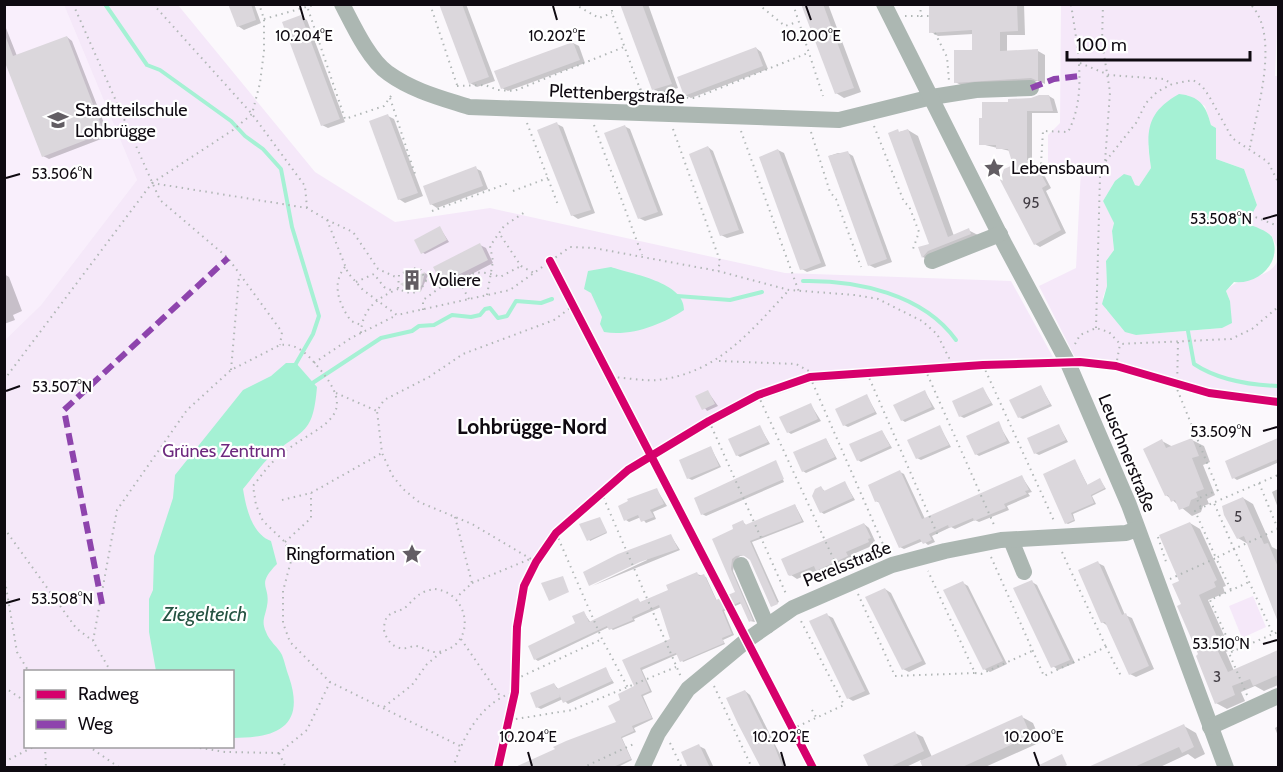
<svg xmlns="http://www.w3.org/2000/svg" width="1283" height="772" font-family="Cabin,sans-serif">
<rect width="100%" height="100%" fill="#fbf8fc"/>
<path fill="#f9effc" d="M5,5H64L137,180L41,305L5,340Z"/>
<g fill="#f5e8f9" fill-rule="evenodd">
<path d="M64,5H178L315,172L395,222L490,208L785,273L1011,281L1059,368L990,369L811,383L759,401L710,426L631,474L560,536L540,565L529,587L521,628V681L503,767L5,768V340L41,305L137,180ZM26,672H232V746H26Z"/>
<path d="M1061,5H1278L1275,76H1278V249L1271,235L1246,223L1257,205L1244,169L1216,159V128L1211,125L1205,106L1187,95L1148,146L1151,168L1139,186L1115,181L1103,201L1114,222L1112,231L1114,250L1106,261L1107,286L1103,297L1106,310L1112,314L1121,327L1136,335L1222,328L1230,301L1226,291C1242,273 1268,282 1278,260V407L1207,397L1115,371L1080,367L1039,286L1076,268L1081,168L1048,166V135L1060,123Z"/>
<path d="M1253,596L1266,627L1242,638L1229,606Z"/>
</g>
<g fill="#a5f1d4">
<path d="M1179,94C1199,96 1206,105 1211,125L1216,128V159L1244,169L1257,205L1247,223C1254,227 1267,230 1272,237C1283,263 1257,285 1234,282L1226,291L1230,301L1232,323L1222,328L1136,335L1125,332L1102,304L1107,286L1106,261L1114,250L1112,231L1114,223L1103,201L1115,181L1124,174L1131,176L1135,185L1139,186L1151,168C1146,133 1145,113 1179,94Z"/>
<path d="M611,267C631,274 685,282 684,310C663,324 631,337 604,332L600,324L602,317L591,293L584,289L588,271Z"/>
<path d="M286,363H296L317,387C313,432 306,428 274,453C263,462 253,477 243,489C246,508 252,534 271,541L277,564C255,586 271,585 267,606C265,617 261,621 266,632C269,641 278,647 282,655C285,662 286,670 289,677C306,727 276,738 233,738L232,672L156,671L149,632V599L153,590L154,556L173,498L175,475L243,390L271,376Z"/>
</g>
<g fill="#0003">
<path d="M230,4H254L261,23L244,30L238,26Z"/>
<path d="M441,4H466L495,81L477,87L470,83Z"/>
<path d="M622,4H648L678,88L661,93L653,89Z"/>
<path d="M803,4H828L861,92L844,98L836,93Z"/>
<path d="M931,4H1024L1025,35H1007V52L1038,51L1045,55V84L1039,81L963,86L955,82L973,52V34L938,36L931,32Z"/>
<path d="M301,17L307,20L345,122L328,128L322,125Z"/>
<path d="M4,23L17,56L67,37L72,41L109,136L49,159L43,156L4,56Z"/>
<path d="M573,43L579,46L585,63L508,91L502,88Z"/>
<path d="M756,48L761,52L768,69L691,98L685,95Z"/>
<path d="M1049,96L1054,99L1058,113H1032V161L1041,169L1051,188L1046,191L1066,233L1040,247L1035,244L1010,151L981,144L1010,103Z"/>
<path d="M388,116L394,119L423,196L405,203L399,199Z"/>
<path d="M557,124L563,127L595,213L578,219L572,215Z"/>
<path d="M624,126L630,129L663,215L645,221L639,218Z"/>
<path d="M908,130L918,136L954,236L968,230L978,235L932,263L923,257L920,248L931,244L890,134Z"/>
<path d="M708,147L713,151L744,233L727,238L721,235Z"/>
<path d="M778,150L784,153L826,266L807,272L802,269Z"/>
<path d="M838,153H848L853,156L892,262L875,268L869,265L829,156Z"/>
<path d="M475,168L481,171L488,189L437,208L431,204Z"/>
<path d="M440,228L449,242L425,254L422,252Z"/>
<path d="M480,245L486,248L493,263L449,286L443,282Z"/>
<path d="M425,273L428,275L421,291L415,292L403,284Z"/>
<path d="M4,274L9,277L22,311L13,315L15,320L4,324Z"/>
<path d="M1041,387L1052,406L1023,419L1019,417Z"/>
<path d="M983,389L993,405L964,418L960,416Z"/>
<path d="M708,392L718,406L707,411L697,397Z"/>
<path d="M925,392L935,409L905,422L902,420Z"/>
<path d="M867,396L877,414L848,427L844,425Z"/>
<path d="M811,405L821,421L791,434L788,432Z"/>
<path d="M998,423L1010,443L979,456L976,454Z"/>
<path d="M1059,426L1068,442L1039,455L1035,453Z"/>
<path d="M760,427L770,444L740,457L737,455Z"/>
<path d="M940,427L951,447L921,460L917,458Z"/>
<path d="M882,431L892,448L861,462L858,460Z"/>
<path d="M826,439L837,459L806,473L803,471Z"/>
<path d="M1192,440L1204,446L1210,462L1203,465L1215,495L1207,499L1209,504L1203,506L1201,512L1192,516L1166,495L1162,441L1173,447Z"/>
<path d="M1277,440L1278,466L1277,463L1237,480L1234,478L1227,462Z"/>
<path d="M711,448L721,467L692,480L688,478L681,461Z"/>
<path d="M1075,461L1088,486L1100,480L1106,489L1092,496L1096,504L1073,514L1075,521L1068,524L1066,523Z"/>
<path d="M775,462L784,482L706,516L702,514Z"/>
<path d="M900,472L904,474L925,519L1022,477L1032,492L1028,493L1030,496L1007,506L1009,510L979,522L975,520L955,529L951,527L932,536L935,542L928,545L923,541L904,549L900,547L880,503L876,501Z"/>
<path d="M845,483L855,500L824,514L821,512V488L826,492Z"/>
<path d="M1278,489V508L1272,492Z"/>
<path d="M657,490L667,506L653,512L656,519L646,523L641,517L629,522L626,520Z"/>
<path d="M1243,498L1253,504L1272,547L1278,550V616L1248,544L1238,538Z"/>
<path d="M795,505L804,522L752,542L779,602L771,606L752,559L746,555L740,556L735,561L733,571L755,622L750,621L742,603L724,611L734,635L723,640L725,644L683,662L678,654L642,670L652,692L643,696L653,719L634,728L636,732L622,738L632,760L616,768H585L618,723L636,687L624,661L671,639L661,607L634,619L635,621L613,630L609,627L538,661L535,659L577,624L584,613L591,623L638,600L641,603L670,591L697,574L706,577L717,601L737,592L714,539L735,529L743,522L747,526Z"/>
<path d="M600,519L607,533L590,541L581,524Z"/>
<path d="M1190,523L1200,529L1226,586L1223,587L1225,593L1208,600L1227,642L1224,643L1228,651L1226,652L1234,671L1278,651V685L1264,691L1255,686L1241,692L1245,701L1227,709L1216,703L1183,605L1181,581Z"/>
<path d="M864,524L869,528L875,541L873,542L874,545L851,555L853,559L823,573L818,570L797,579L791,575Z"/>
<path d="M671,536L680,550L592,586L647,560L646,557Z"/>
<path d="M1098,563L1104,566L1125,615L1132,618L1154,669L1136,677L1130,674L1108,626L1102,622Z"/>
<path d="M1032,582L1037,585L1075,663L1058,670L1053,666Z"/>
<path d="M963,583L968,586L1007,664L990,672L984,669Z"/>
<path d="M885,589L891,593L926,664L909,672L903,669Z"/>
<path d="M827,615L833,618L870,694L853,701L848,698Z"/>
<path d="M605,669L614,683L568,704L563,699L541,709L537,707L554,684L559,690Z"/>
<path d="M745,691L750,695L787,768H762Z"/>
<path d="M1022,717L1033,723L1041,742L983,768H925L921,760L904,768H871L915,733L923,737L932,757Z"/>
<path d="M1184,726L1196,733L1205,754L1195,759L1188,754L1158,768L1090,767Z"/>
<path d="M1278,726V736L1275,728Z"/>
<path d="M699,746L705,749L714,768H690Z"/>
</g>
<g fill="none" stroke-linecap="round" stroke-linejoin="round">
<g stroke="#a5f1d4" stroke-width="4">
<path d="M105,4L147,65L160,70L231,121L245,136L263,149L281,169L292,227L319,316L313,334L294,367"/>
<path d="M803,281C857,280 923,294 956,340"/>
<path d="M677,296L730,300L762,292"/>
<path d="M1188,331L1194,364C1218,380 1250,385 1278,386"/>
<path d="M311,384L381,338L412,331L419,326L434,325L452,315L471,317L480,315L485,309L490,308L498,318L507,316L516,301L541,303L552,299"/>
</g>
</g>
<g fill="#dbd7dc">
<path d="M228,4H251L256,20L237,27Z"/>
<path d="M439,4H462L489,77L469,84Z"/>
<path d="M620,4H642L672,84L652,90Z"/>
<path d="M801,4H823L854,88L835,94Z"/>
<path d="M929,4H1017L1018,31L1000,32V51L1038,49V81L1031,78L954,83V50H972V30L929,33Z"/>
<path d="M301,15L340,119L321,126L282,22Z"/>
<path d="M5,35L13,56L67,36L104,133L42,157L4,60Z"/>
<path d="M573,42L580,60L501,89L494,71Z"/>
<path d="M756,47L763,66L684,96L677,77Z"/>
<path d="M1039,95H1049L1053,111H1027V160H1032L1036,165L1047,185L1042,188L1061,230L1034,245L1000,180L1004,169L1013,165L1008,149H996V145H979V118H982V102H1008V99L1031,98Z"/>
<path d="M388,114L418,193L398,200L369,121Z"/>
<path d="M557,122L591,210L571,216L537,130Z"/>
<path d="M625,125L658,212L638,219L604,133Z"/>
<path d="M898,129L899,132L908,129L948,237L969,228L971,234L928,251L922,258L918,247L929,244L888,133Z"/>
<path d="M708,146L739,230L720,236L689,154Z"/>
<path d="M778,149L821,263L806,269L800,270L759,157Z"/>
<path d="M848,151L887,259L868,266L828,156Z"/>
<path d="M476,166L483,186L430,205L423,186Z"/>
<path d="M440,226L447,240L421,254L414,240Z"/>
<path d="M480,243L488,260L442,283L433,267Z"/>
<path d="M425,272L422,285L417,290L410,291L400,284Z"/>
<path d="M1041,385L1050,404L1018,418L1009,400Z"/>
<path d="M983,387L991,403L959,417L952,401Z"/>
<path d="M708,390L715,404L702,410L695,396Z"/>
<path d="M925,390L932,407L901,421L893,405Z"/>
<path d="M867,394L875,412L843,426L835,409Z"/>
<path d="M811,403L818,419L787,433L779,417Z"/>
<path d="M999,421L1007,441L975,455L966,436Z"/>
<path d="M1059,424L1066,440L1034,454L1027,438Z"/>
<path d="M760,425L768,442L736,456L728,439Z"/>
<path d="M940,425L949,445L916,459L907,440Z"/>
<path d="M882,430L890,446L857,461L849,444Z"/>
<path d="M826,438L835,457L802,472L793,452Z"/>
<path d="M1192,438L1199,456L1192,458L1204,489L1196,492L1198,497L1191,500L1189,506L1179,510L1175,500L1171,502L1168,495L1165,496L1143,449L1162,439L1166,448Z"/>
<path d="M1278,438V459L1232,479L1225,461Z"/>
<path d="M711,446L719,466L687,479L679,460Z"/>
<path d="M1075,459L1087,485L1100,478L1105,488L1091,495L1094,503L1071,513L1074,520L1065,524L1043,474Z"/>
<path d="M776,460L784,479L701,515L694,498Z"/>
<path d="M900,470L922,519L1022,475L1029,490L1025,491L1027,494L1004,504L1006,508L974,521L973,518L949,528L948,525L929,534L932,540L923,544L920,539L899,548L878,501L875,502L868,485Z"/>
<path d="M845,481L853,498L820,513L812,496L815,489L821,486L824,491Z"/>
<path d="M657,488L664,504L650,510L654,517L641,522L638,515L624,521L618,506L628,501L627,499Z"/>
<path d="M1243,497L1264,544L1268,543L1278,567V622L1244,536L1237,539L1224,515L1222,506Z"/>
<path d="M795,504L802,521L750,541L778,604L771,607L750,560L743,555L736,556L732,559L731,569L753,620L749,622L740,602L722,610L732,634L722,638L724,643L680,662L676,653L640,668L650,691L641,695L652,718L632,726L634,731L621,737L631,759L611,768H513L555,749L553,747L566,741L616,722L608,706L620,700L618,694L634,686L622,660L670,639L659,605L632,617L633,620L609,630L607,626L534,660L528,646L575,623L572,616L584,611L589,622L638,598L640,602L668,590L666,585L697,572L699,576L704,574L716,600L735,592L712,539L733,529L732,525L743,520L745,525Z"/>
<path d="M600,517L607,532L587,541L579,524Z"/>
<path d="M1190,522L1217,580L1214,582L1216,587L1199,595L1217,637L1215,638L1218,646L1216,647L1228,672L1278,650V675L1253,686L1250,679L1232,686L1235,695L1215,704L1196,656L1198,654L1177,606L1181,604L1172,584L1179,581L1159,535Z"/>
<path d="M864,523L871,538L868,539L869,542L846,552L848,556L816,571L814,566L790,576L788,575L781,559Z"/>
<path d="M671,534L678,549L640,562L589,586L583,572L618,554Z"/>
<path d="M1098,561L1122,615L1126,613L1149,666L1129,675L1105,622L1101,623L1078,570Z"/>
<path d="M563,576L569,592L549,601L541,583Z"/>
<path d="M1032,580L1070,660L1051,668L1013,588Z"/>
<path d="M963,581L1003,661L983,670L943,590Z"/>
<path d="M885,588L922,661L902,670L865,597Z"/>
<path d="M827,613L865,691L847,699L809,621Z"/>
<path d="M606,667L612,681L563,703L559,694L560,697L536,708L530,693L554,683L557,689Z"/>
<path d="M745,690L770,741L772,740L783,768H761L738,724L726,698Z"/>
<path d="M1022,715L1031,736L960,768H923L920,761Z"/>
<path d="M1184,724L1194,747L1182,753L1179,747L1132,768H1086Z"/>
<path d="M915,731L924,751L888,768H869L863,755Z"/>
<path d="M699,744L710,768H688L681,752Z"/>
<path d="M1062,754L1067,765L1061,768H1033Z"/>
</g>
<g fill="none" stroke-linecap="round" stroke-linejoin="round">
<g stroke="#b1b7b6" stroke-width="2" stroke-dasharray="1.5 4.5" stroke-linecap="butt">
<path d="M73,4L160,200L228,258L282,332L280,345"/>
<path d="M153,4L252,114L305,186L307,208"/>
<path d="M430,4L457,85"/>
<path d="M574,4L599,18L612,13"/>
<path d="M612,4V13L640,89L638,100"/>
<path d="M758,4L785,26L797,22"/>
<path d="M793,4L823,96"/>
<path d="M920,4L921,16H929"/>
<path d="M1103,4L1102,42L1110,92L1105,162"/>
<path d="M308,9L345,119L384,106L393,93"/>
<path d="M905,16H921"/>
<path d="M264,19L317,4"/>
<path d="M935,33L947,57L949,81"/>
<path d="M1080,63L1109,75L1164,79L1172,84"/>
<path d="M457,86L485,85L498,90L514,91L624,47"/>
<path d="M640,89C649,94 656,91 665,92C676,93 684,99 695,98L808,53"/>
<path d="M390,98L416,177"/>
<path d="M527,123L558,205"/>
<path d="M594,125L642,255"/>
<path d="M874,126L904,202L909,206L919,232L913,249"/>
<path d="M673,129L720,261L718,271"/>
<path d="M741,131L799,292"/>
<path d="M811,132L830,192L836,199L861,267"/>
<path d="M1250,147C1257,110 1281,34 1250,4"/>
<path d="M1041,164L1043,131L1068,132C1088,94 1077,46 1071,4"/>
<path d="M152,183L307,208L327,220L348,273L363,290L397,315L510,290L570,247L594,248L718,271L789,290L855,295L878,299L922,321L937,334L949,358L950,367"/>
<path d="M513,191L548,178"/>
<path d="M432,211L509,183"/>
<path d="M1250,215L1278,226"/>
<path d="M327,220L353,232L378,269L398,278"/>
<path d="M501,236L521,266L534,273"/>
<path d="M551,262L741,626"/>
<path d="M345,267C331,284 339,304 351,321L361,325"/>
<path d="M426,281L421,270L413,268L399,275L398,289L409,293L419,292L426,281L441,287"/>
<path d="M356,282L374,274L384,287L393,291"/>
<path d="M487,295L493,261L490,246L504,226L525,212"/>
<path d="M469,299L459,281C471,270 485,271 500,277L521,266"/>
<path d="M423,310V300L441,287L459,281"/>
<path d="M1096,328L1100,176L1105,162L1136,123L1146,103L1157,92L1172,84L1193,80L1202,86L1209,96L1232,138L1268,162L1278,182"/>
<path d="M361,333C362,309 377,298 398,289"/>
<path d="M1178,342L1177,389L1218,490L1197,499L1201,508L1278,475"/>
<path d="M1075,344L1080,335L1096,328L1109,332L1120,344L1231,339L1252,329L1278,307"/>
<path d="M719,361L796,364L820,377"/>
<path d="M314,363L351,338L397,315"/>
<path d="M983,365L1055,523"/>
<path d="M1116,366L1120,344"/>
<path d="M925,369L995,527"/>
<path d="M231,370L239,277"/>
<path d="M867,373L939,538"/>
<path d="M612,377C627,378 644,381 658,380C718,373 751,331 789,290"/>
<path d="M810,377L886,551"/>
<path d="M4,380L152,183L233,130L252,114L260,83L264,51V19L259,4"/>
<path d="M336,393L377,411"/>
<path d="M758,395L840,573"/>
<path d="M709,421L787,596"/>
<path d="M1259,483L1278,529"/>
<path d="M601,492L681,677"/>
<path d="M282,500L311,493L382,453"/>
<path d="M1201,508L1195,511L1216,558L1234,549L1214,503"/>
<path d="M455,517L472,583L456,598"/>
<path d="M4,528L76,628L93,641"/>
<path d="M1278,529L1234,549L1273,634L1278,632"/>
<path d="M556,533L602,639L628,688"/>
<path d="M1158,537L1167,565"/>
<path d="M285,542L311,518V493"/>
<path d="M1062,552L1106,647"/>
<path d="M991,557L1044,676L1106,647L1121,676"/>
<path d="M536,562L472,524L419,502L403,489L392,475L382,453L377,411L384,400L429,377L463,354L554,320L574,305"/>
<path d="M4,575L17,652L29,672"/>
<path d="M1170,579L1216,558L1231,590"/>
<path d="M472,583L530,559"/>
<path d="M435,589C471,593 477,647 438,652C429,653 424,647 416,646C413,645 410,648 407,648C395,650 387,642 384,630C384,608 398,615 407,606C416,597 420,591 435,589Z"/>
<path d="M858,594L895,676L975,673L928,571"/>
<path d="M461,639L500,696"/>
<path d="M1233,651L1210,600L1249,582"/>
<path d="M753,653L813,768"/>
<path d="M111,672L93,641L117,510L187,410L231,370L280,345C298,343 308,355 318,367C360,416 324,423 288,449C273,459 264,472 253,486L256,505L263,521L285,542L291,561L283,591V623L290,642L330,682L460,746"/>
<path d="M975,673L981,674L1032,651"/>
<path d="M516,679L602,639"/>
<path d="M714,686L752,768"/>
<path d="M4,687L26,702"/>
<path d="M1247,695L1229,653L1273,634"/>
<path d="M384,707L412,685L427,664L443,651"/>
<path d="M812,710L816,717"/>
<path d="M510,720L572,710L676,667"/>
<path d="M792,729L844,705L800,619"/>
<path d="M670,743L682,768"/>
<path d="M45,746L46,768"/>
<path d="M88,746L120,768"/>
<path d="M188,746L225,752L279,753L307,730L330,682"/>
<path d="M279,753L286,768"/>
<path d="M4,762L35,746"/>
<path d="M453,768C463,736 482,701 515,692"/>
<path d="M582,768L636,743"/>
</g>
<g stroke="#acb7b2" stroke-width="16">
<path d="M342,4C353,25 369,60 388,73C413,91 441,98 469,107L839,120L932,97L976,90L1031,88"/>
<path d="M884,4L1005,245L1068,363L1129,505L1226,768"/>
<path d="M932,261L1000,234"/>
<path d="M1011,540L1024,572"/>
<path d="M741,565L767,626"/>
<path d="M1210,727L1278,696"/>
<path d="M642,768L658,733L688,689L747,640L793,608L892,565L945,551L1001,540L1126,533L1137,529"/>
</g>
<g stroke="#8e44ad" stroke-width="6" stroke-dasharray="12 6" stroke-linecap="butt">
<path d="M1031,88L1054,79L1079,76"/>
<path d="M102,604L64,410L228,258"/>
</g>
<g stroke="#fff" stroke-width="11">
<g id="cycleway">
<path d="M550,261L813,768"/>
<path d="M498,768L515,692L517,627L524,586L536,562L556,533L628,470L709,421L758,395L810,377L983,365L1080,362L1116,366L1209,393L1278,402"/>
</g>
</g>
<use href="#cycleway" stroke="#d6006c" stroke-width="8"/>
</g>
<path fill="none" stroke="#0f0a11" stroke-width="2" d="M300,6L304,20M553,6L557,20M806,6L811,20M6,178L20,174M1263,219L1277,215M6,391L20,386M1263,431L1277,427M6,603L20,599M1263,644L1277,640M528,752L532,766M781,752L785,766M1034,752L1039,766"/>
<defs>
<g id="school-bare" transform="scale(1.62)"><path d="M0-5L7-2L0 1L-7-2ZM-4 1L0 2.5L4 1V4Q0 6-4 4Z" fill="#625d63" stroke="#fff" stroke-width="2.5" paint-order="stroke"/></g>
<g id="sight-bare" transform="scale(1.62)"><path d="M0-6L1.8-2.2L6-1.7L2.9 1.2L3.7 5.4L0 3.3L-3.7 5.4L-2.9 1.2L-6-1.7L-1.8-2.2Z" fill="#625d63" stroke="#fff" stroke-width="2.5" paint-order="stroke"/></g>
<g id="building-bare" transform="scale(1.62)"><path d="M-4-6H4V6H1V3H-1V6H-4ZM-2.5-4.3h1.7v1.8h-1.7ZM.8-4.3h1.7v1.8H.8ZM-2.5-1h1.7V.8h-1.7ZM.8-1h1.7V.8H.8Z" fill="#625d63" stroke="#fff" stroke-width="2.5" paint-order="stroke"/></g>
</defs>
<g fill-rule="evenodd">
<use href="#school-bare" x="58" y="120"/>
<use href="#sight-bare" x="994" y="168"/>
<use href="#building-bare" x="412" y="280"/>
<use href="#sight-bare" x="412" y="554"/>
</g>
<g text-anchor="middle" dominant-baseline="central" stroke-width="4.5" stroke-linejoin="round" paint-order="stroke">
<g font-size="15" fill="#423d44">
<text x="1031" y="203">95</text>
<text x="1238" y="517">5</text>
<text x="1217" y="677">3</text>
</g>
<g font-size="18" fill="#0f0a11" stroke="#fff">
<text transform="translate(617 94) rotate(3)">Plettenbergstraße</text>
<text transform="translate(1127 453) rotate(68)">Leuschnerstraße</text>
<text transform="translate(847 564) rotate(-22)">Perelsstraße</text>
</g>
<g font-size="18" fill="#0f0a11" stroke="#fff" text-anchor="start">
<text x="75" y="110">Stadtteilschule<tspan x="75" dy="21">Lohbrügge</tspan></text>
<text x="1011" y="168">Lebensbaum</text>
<text x="429" y="280">Voliere</text>
<text x="395" y="554" text-anchor="end">Ringformation</text>
</g>
<g font-size="18" fill="#6d287e" stroke="#fff">
<text x="224" y="451">Grünes Zentrum</text>
</g>
<g font-size="20" font-style="italic" fill="#255342" stroke="#fff">
<text x="205" y="614">Ziegelteich</text>
</g>
<g font-size="21" font-weight="bold" fill="#0f0a11" stroke="#fff">
<text x="532" y="426">Lohbrügge-Nord</text>
</g>
</g>
<g font-size="15" text-anchor="middle" fill="#0f0a11" stroke="#fff" stroke-width="4.5" stroke-linejoin="round" paint-order="stroke">
<text x="304" y="41">10.204°E</text>
<text x="557" y="41">10.202°E</text>
<text x="811" y="41">10.200°E</text>
<text x="62" y="179">53.506°N</text>
<text x="1221" y="224">53.508°N</text>
<text x="62" y="392">53.507°N</text>
<text x="1221" y="437">53.509°N</text>
<text x="62" y="604">53.508°N</text>
<text x="1221" y="649">53.510°N</text>
<text x="528" y="742">10.204°E</text>
<text x="781" y="742">10.202°E</text>
<text x="1034" y="742">10.200°E</text>
</g>
<rect width="1283" height="772" fill="none" stroke="#0f0a11" stroke-width="12"/>
<rect x="24" y="670" width="210" height="78" fill="#ffffff" stroke="#9f9da0" stroke-width="1.5"/>
<rect x="36" y="690" width="30" height="9" fill="#d6006c" stroke="#9f9da0" stroke-width="1.5"/>
<text x="78" y="700" font-size="18" fill="#0f0a11">Radweg</text>
<rect x="36" y="720" width="30" height="9" fill="#8e44ad" stroke="#9f9da0" stroke-width="1.5"/>
<text x="78" y="730" font-size="18" fill="#0f0a11">Weg</text>
<path d="M1067 51v9h183v-9" fill="none" stroke="#0f0a11" stroke-width="3"/>
<text x="1076" y="51" font-size="18" fill="#0f0a11" stroke="#ffffff" stroke-width="4.5" paint-order="stroke">100 m</text>
</svg>
